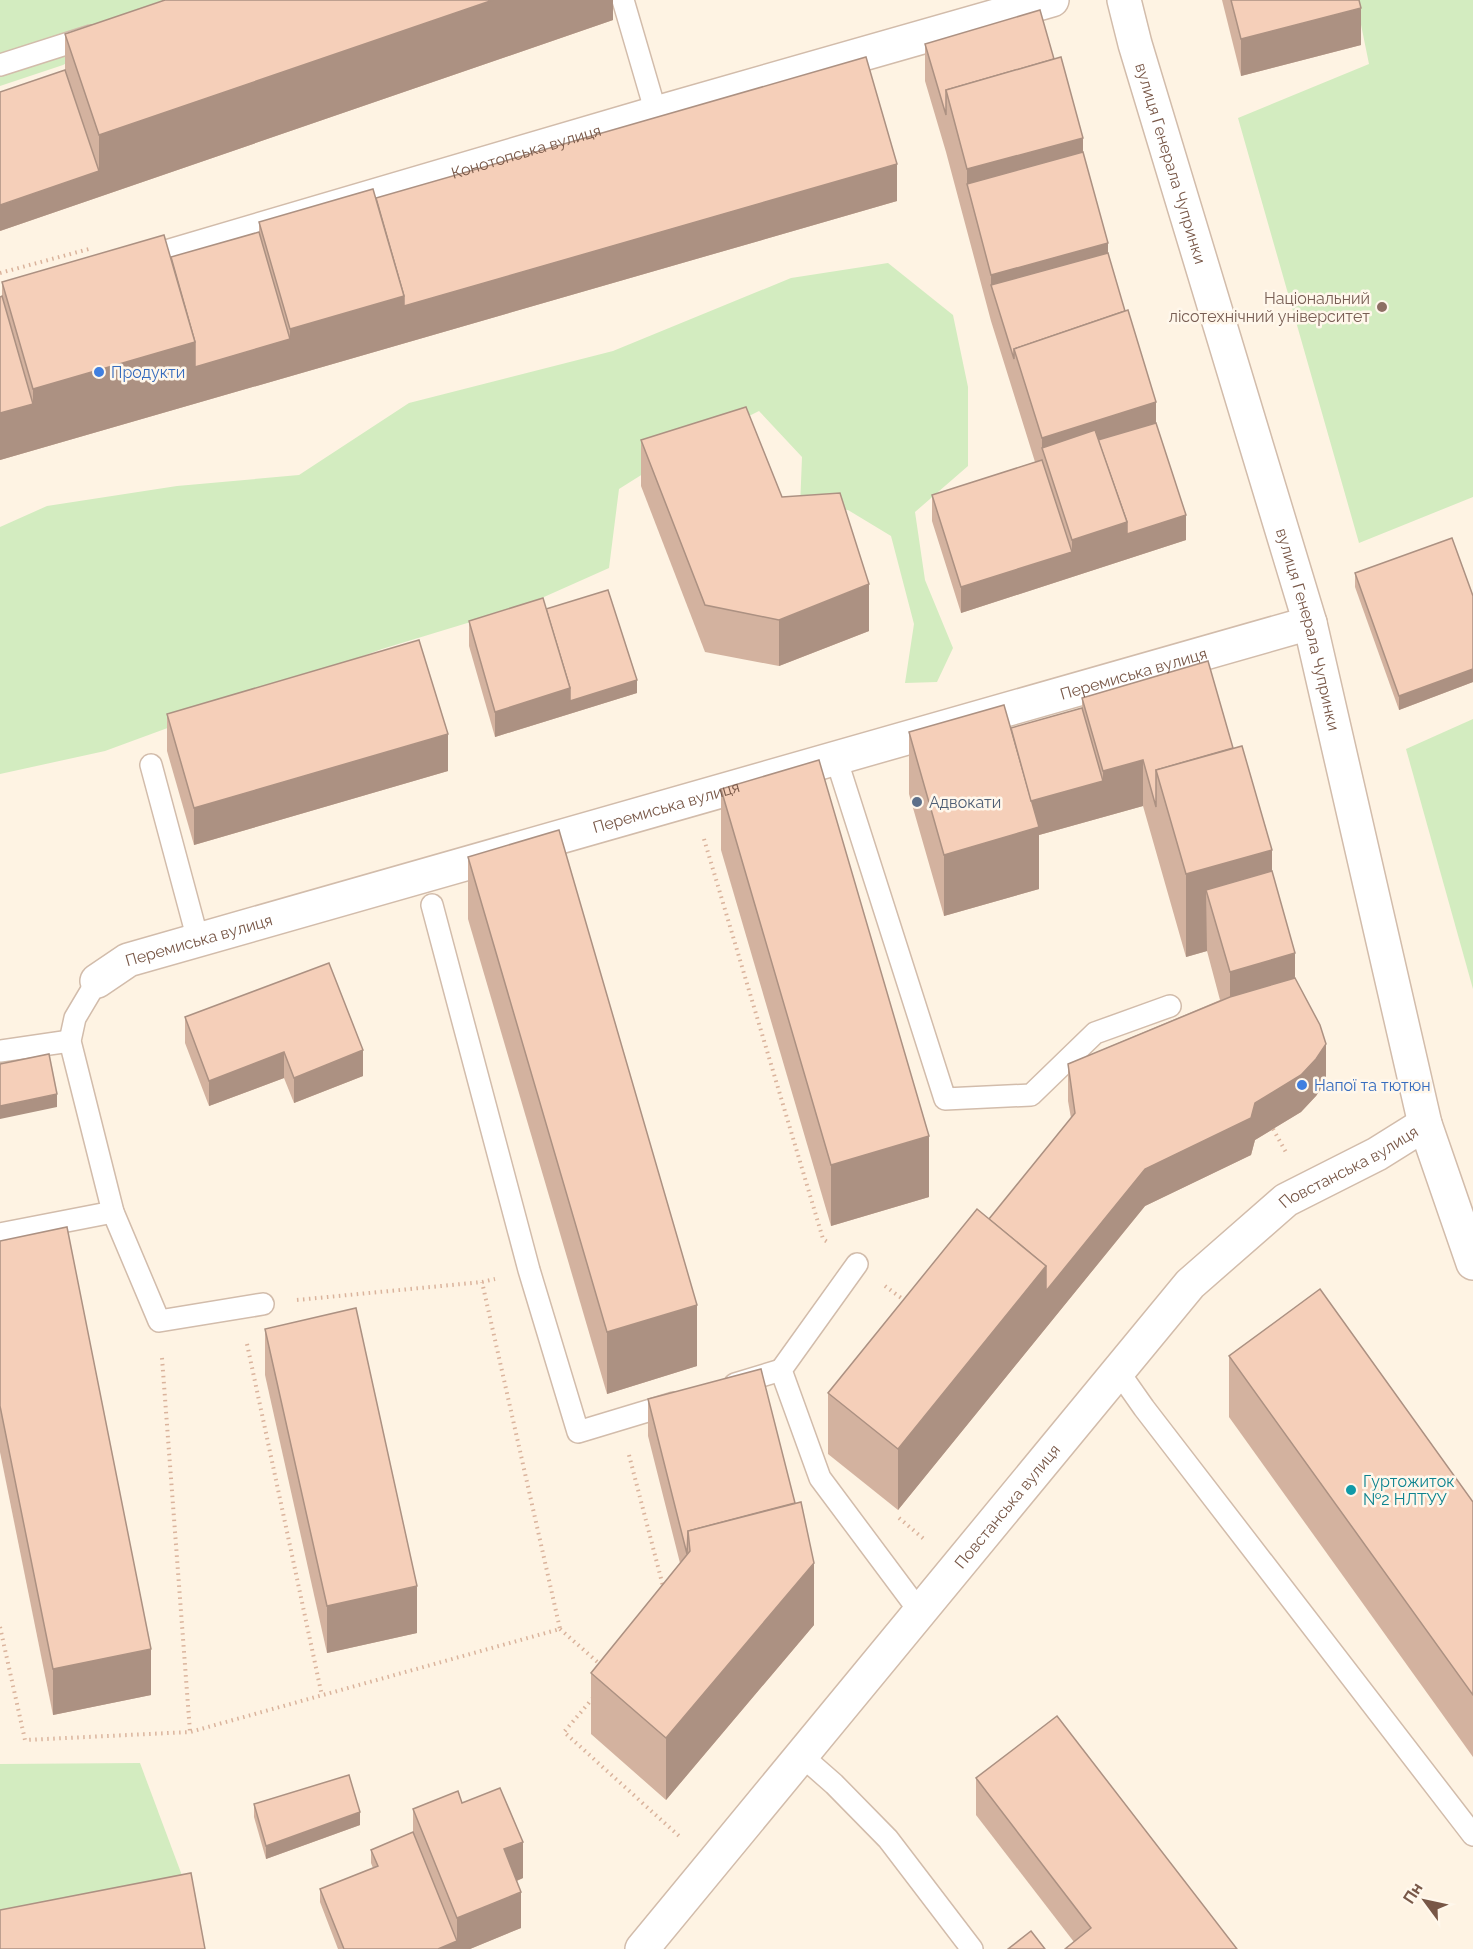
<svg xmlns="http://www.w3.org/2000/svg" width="1473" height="1949" font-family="Raleway,sans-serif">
<rect width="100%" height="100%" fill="#fef3e3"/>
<g fill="#d3ecc0">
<path d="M0,0H206L131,27L63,65L0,86Z"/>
<path d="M1356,0H1473V497L1359,543L1238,118L1369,64Z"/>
<path d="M888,263L953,315L968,387V466L915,512L925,580L953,648L937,682L905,683L914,624L891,536L848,510L800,508L802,457L759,411L681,450L619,489L609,568L526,605L382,649L105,751L0,774V527L47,506L177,486L299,475L409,403L613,351L791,278Z"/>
<path d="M1473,719V989L1406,749Z"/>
<path d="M140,1763L190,1897L0,1932V1764Z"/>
</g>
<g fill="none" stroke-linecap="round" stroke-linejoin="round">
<g stroke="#d2bcab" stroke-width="24">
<g id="lane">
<path d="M623,0L656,113"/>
<path d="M0,65L91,36"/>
<path d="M836,758L945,1099L1031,1095L1095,1033L1170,1006"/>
<path d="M151,765L198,940"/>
<path d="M432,905L529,1270L578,1432L674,1403"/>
<path d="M97,981L75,1018L70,1041L113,1212L159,1321L263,1304"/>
<path d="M0,1051L70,1041"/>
<path d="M0,1234L113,1212"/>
<path d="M857,1264L781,1370L820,1478L920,1612"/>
<path d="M1118,1371L1144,1408L1473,1835"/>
<path d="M735,1384L781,1370"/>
<path d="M802,1756L834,1784L888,1839L972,1949"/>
</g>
</g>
<g stroke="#d2bcab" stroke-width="36">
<g id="street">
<path id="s1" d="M1124,0L1135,44L1310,623L1425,1124L1473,1263"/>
<path id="s2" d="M126,269L656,113L1052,0"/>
<path id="s3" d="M97,981L128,960L1310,623"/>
<path id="s4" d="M642,1949L1190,1284L1286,1200L1377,1154L1425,1124"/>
</g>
</g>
<g stroke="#dab39c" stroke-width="4" stroke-dasharray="1.5 4.5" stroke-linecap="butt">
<path d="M0,273L89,249"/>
<path d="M704,839L823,1239L829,1243"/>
<path d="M1273,1129L1287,1154"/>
<path d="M885,1286L908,1303"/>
<path d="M297,1300L482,1282L495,1279"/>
<path d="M247,1344L322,1696"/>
<path d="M162,1358L190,1732"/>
<path d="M629,1455L664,1590"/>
<path d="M899,1518L925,1540"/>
<path d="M0,1627L25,1740L190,1732L560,1629L482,1282"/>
<path d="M560,1629L602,1666"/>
<path d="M593,1698L564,1732L679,1836"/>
</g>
<use href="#lane" stroke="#fff" stroke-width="21"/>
<use href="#street" stroke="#fff" stroke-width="33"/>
</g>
<g fill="#d3b29f">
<path d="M613,0V20L0,231L65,70V34Z"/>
<path d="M1222,0H1359L1361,45L1241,76Z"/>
<path d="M925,44L1054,59L1083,152L1108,253L1156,423L1186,540L961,613L932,521V495L1035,462L991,321L946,152L925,81Z"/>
<path d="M376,198L897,201L0,460V297L2,296V282L171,257L259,232V222Z"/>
<path d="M641,440L782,497L869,631L779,666L705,652L641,486Z"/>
<path d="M1355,573L1473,596V682L1399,710L1355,587Z"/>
<path d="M546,609L637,693L495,737L469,646V621Z"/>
<path d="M1082,698L1233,748L1272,871L1295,978L1326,1081L1316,1096L1301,1112L1255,1140L1251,1155L1145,1206L898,1510L828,1454V1393L989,1219L1071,1118L1068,1101V1064L1220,1000L1207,951L1186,957L1143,806L1039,835V889L944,916L909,794V732L1011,728L1082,708Z"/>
<path d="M167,714L448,771L194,845L167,751Z"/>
<path d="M721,789L929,1197L831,1226L721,850Z"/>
<path d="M468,857L697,1366L607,1394L468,919Z"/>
<path d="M185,1017L363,1076L294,1103L284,1078L209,1106L185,1043Z"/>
<path d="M0,1241L151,1695L53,1715L0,1452Z"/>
<path d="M265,1329L417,1633L327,1653L265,1375Z"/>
<path d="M1229,1356L1473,1502V1757L1229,1417Z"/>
<path d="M648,1399L814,1625L666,1800L591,1734V1673L680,1563L648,1436Z"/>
<path d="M976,1778L1237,1949L1074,1942L976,1815Z"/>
<path d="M462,1803L523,1878L517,1881L521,1928L470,1949H338L320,1902V1889L373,1868L371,1863V1850L413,1832V1809Z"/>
<path d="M254,1804L360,1825L266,1859L254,1817Z"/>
</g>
<g fill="#ac9182">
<path d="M493,0H613V20L0,231V205L99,171V135Z"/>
<path d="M1361,8V45L1241,76V39Z"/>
<path d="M1083,138V199L967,184V169Z"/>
<path d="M897,164V201L0,460V413L33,404V389L195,342L290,339V329L404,296Z"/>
<path d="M1108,243V290L991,285V275Z"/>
<path d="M1156,402V448H1042V438Z"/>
<path d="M1186,515V540L961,613V587L1072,552V540L1127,522Z"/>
<path d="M869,584V631L779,666V620Z"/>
<path d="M1473,669V682L1399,710V696Z"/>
<path d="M637,680V693L495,737V712L570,688Z"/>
<path d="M448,734V771L194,845V808Z"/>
<path d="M1143,760V806L1039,835V889L944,916V855L1025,802L1103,781V771Z"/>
<path d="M1272,850V933L1206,890L1207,951L1186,957V874Z"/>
<path d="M1295,953V1014L1230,1033V972Z"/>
<path d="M1326,1044V1081L1316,1096L1301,1112L1255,1140L1251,1155L1145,1206L898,1510V1449L1046,1266L1145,1169L1255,1103Z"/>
<path d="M363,1050V1076L294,1103V1078Z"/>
<path d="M284,1052V1078L209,1106V1081Z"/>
<path d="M57,1094V1107L0,1119V1106Z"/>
<path d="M929,1136V1197L831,1226V1165Z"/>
<path d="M697,1305V1366L607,1394V1332Z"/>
<path d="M814,1563V1625L666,1800V1738Z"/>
<path d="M417,1586V1633L327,1653V1606Z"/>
<path d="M151,1649V1695L53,1715V1669Z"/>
<path d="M360,1812V1825L266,1859V1846Z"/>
<path d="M523,1842V1878L504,1886V1849Z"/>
<path d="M521,1892V1928L470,1949H438L457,1941V1918Z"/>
</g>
<g fill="#f5cfb9" stroke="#ac9182" stroke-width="1.5">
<path d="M165,0H493L99,135L65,34Z"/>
<path d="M1231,0H1359L1361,8L1241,39Z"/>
<path d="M1040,10L1054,59L946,90V115L925,44Z"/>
<path d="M866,57L897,164L404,306V296L376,198Z"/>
<path d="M1061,57L1083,138L967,169L946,90Z"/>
<path d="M65,70L99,171L0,205V92Z"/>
<path d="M1083,152L1108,243L991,275L967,184Z"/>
<path d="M373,189L404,296L290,329L259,222Z"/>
<path d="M259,232L290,339L195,367V342L171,257Z"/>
<path d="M164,235L195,342L33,389L2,282Z"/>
<path d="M1108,253L1125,311L1014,349V359L991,285Z"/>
<path d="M2,296L33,404L0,413V297Z"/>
<path d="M1128,310L1156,402L1042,438L1014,349Z"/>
<path d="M746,407L782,497L840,493L869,584L779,620L705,605L641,440Z"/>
<path d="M1156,423L1186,515L1127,534V522L1098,440Z"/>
<path d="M1095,430L1127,522L1072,540L1042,448Z"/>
<path d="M1042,460L1072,552L961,587L932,495Z"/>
<path d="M1452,538L1473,596V669L1399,696L1355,573Z"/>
<path d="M608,590L637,680L570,701V688L546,609Z"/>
<path d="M543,598L570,688L495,712L469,621Z"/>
<path d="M419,640L448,734L194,808L167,714Z"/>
<path d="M1208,661L1233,748L1156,770V807L1143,760L1103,771L1082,698Z"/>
<path d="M1004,705L1039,827L944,855L909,732Z"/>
<path d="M1082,708L1103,781L1031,801L1011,728Z"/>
<path d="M1242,746L1272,850L1186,874L1156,770Z"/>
<path d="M819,760L929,1136L831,1165L721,789Z"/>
<path d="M559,830L697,1305L607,1332L468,857Z"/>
<path d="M1272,871L1295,953L1230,972L1206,890Z"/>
<path d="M329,963L363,1050L294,1078L284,1052L209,1081L185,1017Z"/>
<path d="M1295,978L1320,1025L1326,1044L1316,1059L1301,1075L1255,1103L1251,1118L1145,1169L1046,1291V1266L989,1219L1075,1113L1068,1064L1230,997Z"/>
<path d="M49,1054L57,1094L0,1106V1064Z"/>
<path d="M977,1209L1046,1266L898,1449L828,1393Z"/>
<path d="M67,1227L151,1649L53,1669L0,1406V1241Z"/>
<path d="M1320,1289L1473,1502V1695L1229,1356Z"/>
<path d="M356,1308L417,1586L327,1606L265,1329Z"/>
<path d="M761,1369L795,1503L688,1531L687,1554L648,1399Z"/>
<path d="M801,1502L814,1563L666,1738L591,1673L690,1551L688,1531Z"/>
<path d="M1057,1716L1237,1949H1065L1091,1928L976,1778Z"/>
<path d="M349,1775L360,1812L266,1846L254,1804Z"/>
<path d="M500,1788L523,1842L504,1849L521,1892L457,1918L413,1809L458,1791L462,1803Z"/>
<path d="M413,1832L457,1941L438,1949H344L320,1889L378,1866L371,1850Z"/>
<path d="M191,1873L205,1949H0V1910Z"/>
<path d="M1031,1931L1045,1949H1008Z"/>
</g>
<circle fill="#8d6e63" stroke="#fff7eb" stroke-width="2" cx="1382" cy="307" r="6"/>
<g fill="#3f7fe0" stroke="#fff7eb" stroke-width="2">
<circle cx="99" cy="372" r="6"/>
<circle cx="1302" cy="1085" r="6"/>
</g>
<circle fill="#5c6f8a" stroke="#fff7eb" stroke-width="2" cx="917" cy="802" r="6"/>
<circle fill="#0f9aa8" stroke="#fff7eb" stroke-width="2" cx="1351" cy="1490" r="6"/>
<g text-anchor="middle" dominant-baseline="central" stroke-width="5" stroke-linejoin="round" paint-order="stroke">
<g font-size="16" fill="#785747" stroke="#fff7eb">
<text stroke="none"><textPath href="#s2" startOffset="417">Конотопська вулиця</textPath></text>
<text stroke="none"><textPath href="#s1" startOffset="170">вулиця Генерала Чупринки</textPath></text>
<text stroke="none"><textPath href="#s1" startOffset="656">вулиця Генерала Чупринки</textPath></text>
<text stroke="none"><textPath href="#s3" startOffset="1083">Перемиська вулиця</textPath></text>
<text stroke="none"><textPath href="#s3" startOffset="597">Перемиська вулиця</textPath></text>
<text stroke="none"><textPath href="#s3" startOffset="111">Перемиська вулиця</textPath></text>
<text stroke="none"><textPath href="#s4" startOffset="1060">Повстанська вулиця</textPath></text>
<text stroke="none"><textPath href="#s4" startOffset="574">Повстанська вулиця</textPath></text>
</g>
<g font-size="16" fill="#785e54" stroke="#fff7eb" text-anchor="end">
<text x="1370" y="298">Національний<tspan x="1370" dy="18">лісотехнічний університет</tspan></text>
</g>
<g font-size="16" fill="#366cbe" stroke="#fff7eb" text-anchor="start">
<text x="111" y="372">Продукти</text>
<text x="1314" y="1085">Напої та тютюн</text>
</g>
<g font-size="16" fill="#4e5e75" stroke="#fff7eb" text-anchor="start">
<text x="929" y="802">Адвокати</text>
</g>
<g font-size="16" fill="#0d838f" stroke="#fff7eb" text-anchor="start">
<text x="1363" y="1481">Гуртожиток<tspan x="1363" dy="18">№2 НЛТУУ</tspan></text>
</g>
</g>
<g transform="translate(1425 1901) rotate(303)" stroke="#fff7eb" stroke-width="4.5" paint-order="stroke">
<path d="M0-4.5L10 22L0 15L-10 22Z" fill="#785747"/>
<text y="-9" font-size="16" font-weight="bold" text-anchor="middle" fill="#785747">Пн</text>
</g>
</svg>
